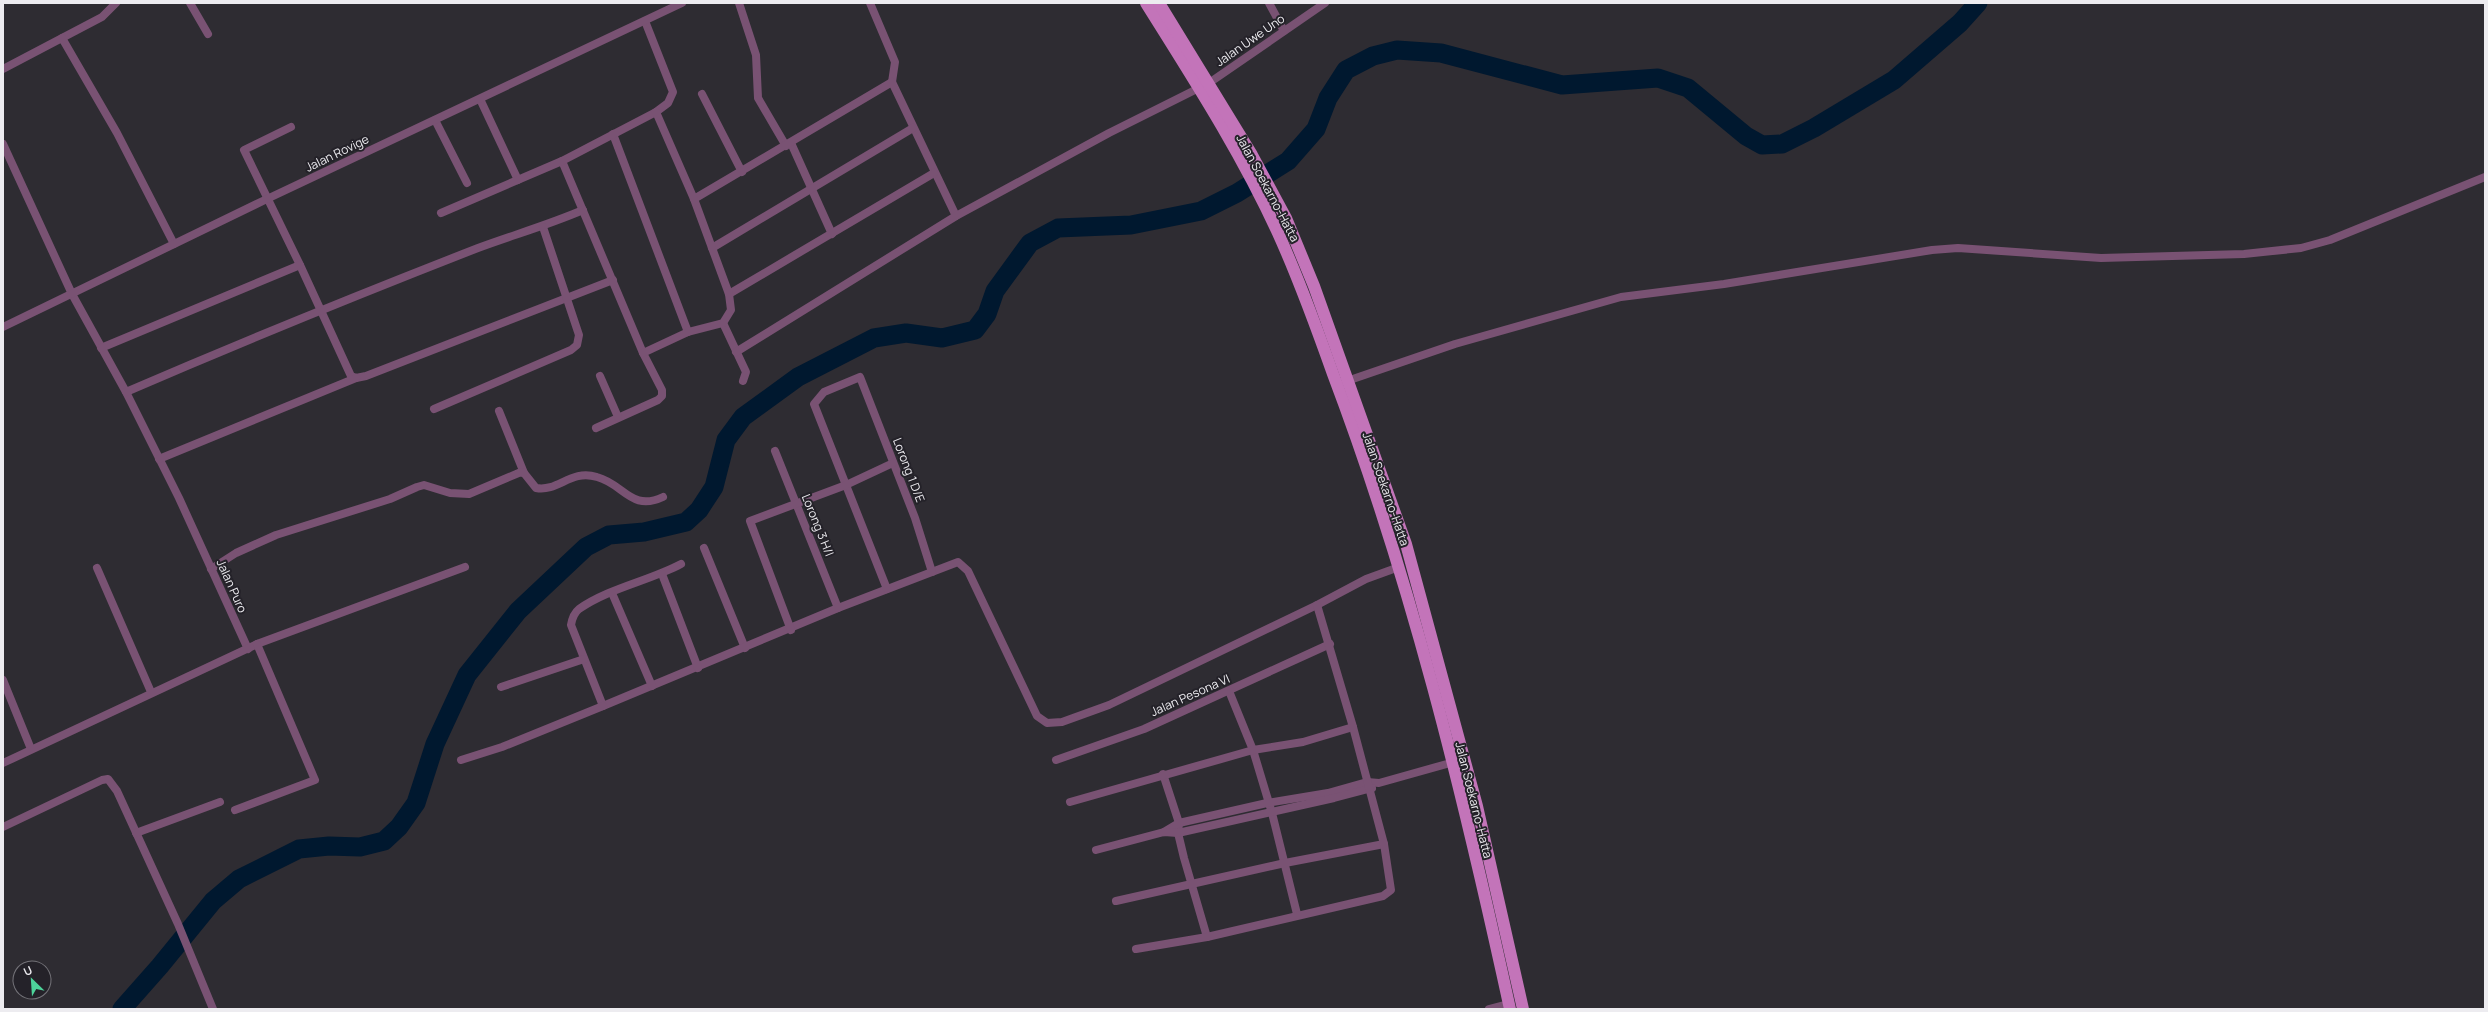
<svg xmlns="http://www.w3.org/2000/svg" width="2488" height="1012" font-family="Manrope,sans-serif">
<rect width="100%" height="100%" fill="#2e2c32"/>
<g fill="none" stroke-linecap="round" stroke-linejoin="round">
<path stroke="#00182f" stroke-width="19" d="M122,1009L160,966L213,901L239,879L299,849L329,846L360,847L384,841L399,827L416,803L435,744L467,675L518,611L586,547L609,535L644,532L686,522L699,510L714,487L726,440L743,417L798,377L874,338L906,333L942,338L975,330L987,314L995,291L1030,243L1058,228L1131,225L1201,211L1237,193L1288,161L1316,129L1328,98L1346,70L1373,56L1397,50L1441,53L1562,85L1658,78L1688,88L1746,136L1762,145L1782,144L1814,128L1894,80L1960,23L1978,3"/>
<g stroke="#795273" stroke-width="8">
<path d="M190,3L208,34"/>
<path d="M739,3L756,55L758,98L786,146"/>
<path d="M870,3L895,62L892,82"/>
<path d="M1269,3L1284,31"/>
<path d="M62,38L102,17L116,3"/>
<path d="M3,69L62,38L117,133L174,244"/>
<path d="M1209,83L1325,3"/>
<path d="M702,94L742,172"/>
<path d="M480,99L518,180"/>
<path d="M435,120L467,183"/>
<path d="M291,127L244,150L300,265L351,376L356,378L366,376L613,280"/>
<path d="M613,134L688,332"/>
<path d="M791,143L832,234"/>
<path d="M3,144L72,294L126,392L179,498L248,649"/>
<path d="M562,161L643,353L662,390V396L658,400L596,428"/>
<path d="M694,199L892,82L956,216"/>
<path d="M441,213L562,161L656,112L668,103L673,92L645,21"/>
<path d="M712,248L913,128"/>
<path d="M729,294L934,173"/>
<path d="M723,323L746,372L743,381"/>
<path d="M3,327L269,198L682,3"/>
<path d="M101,348L300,265"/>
<path d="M736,352L956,216L1109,133L1199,88"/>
<path d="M643,353L688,332L723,323L731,310L729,294L694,199L656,112"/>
<path d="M600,376L618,417"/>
<path d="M1344,382L1455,344L1621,297L1724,284L1932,250L1958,248L2101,258L2244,254L2301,248L2330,240L2485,177"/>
<path d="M126,392C242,342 360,294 478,248C513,235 548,225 583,210"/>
<path d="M434,409L571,350L577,345L579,335L543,227"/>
<path d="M499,411L524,473"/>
<path d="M775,451L838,608"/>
<path d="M159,459L356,378"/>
<path d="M704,548L745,648"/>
<path d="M681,564C649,581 609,588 579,609C574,613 572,619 571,625L603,706L838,608L958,562L968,571L1037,716L1047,723L1062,722L1109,705L1317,605L1366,579L1399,567"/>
<path d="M97,568L151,692"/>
<path d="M211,569L236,553L276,535L390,499L417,487L424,485L450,493L469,494L521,472L524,473L536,488C559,492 570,469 597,477C624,484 631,512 663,497"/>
<path d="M662,574L698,668"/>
<path d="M887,589L814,404L824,392L860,377L915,518L932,572"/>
<path d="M612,593L652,686"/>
<path d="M791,630L750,521L846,485L893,463"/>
<path d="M3,680L31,749"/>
<path d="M501,687L584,659"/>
<path d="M1229,691L1253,750L1272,813L1297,914"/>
<path d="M461,760L502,747L603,706"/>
<path d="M1056,760L1144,729L1330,644"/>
<path d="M3,763L257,644L465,567"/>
<path d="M1163,774L1179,823L1178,833L1184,858L1207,937"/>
<path d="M1070,802L1253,750L1303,742L1353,727"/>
<path d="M235,810L315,780L257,644"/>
<path d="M3,827L102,780L108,779L117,791L178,924L213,1009"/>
<path d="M1164,832L1179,823L1267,803L1328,793L1367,782L1379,783L1454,762"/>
<path d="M136,833L220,802"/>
<path d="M1096,850L1164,832L1178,833L1334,798L1372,788"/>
<path d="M1116,901L1285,863L1384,844"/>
<path d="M1136,949L1207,937L1383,896L1391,890L1384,844L1353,727L1317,605"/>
<path d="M1489,1009L1508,1004"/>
</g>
<g stroke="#c374b9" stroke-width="12">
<path d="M1146,3C1193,78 1241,152 1278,233C1299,279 1316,326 1333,374C1411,580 1463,793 1510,1009"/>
<path d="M1159,3L1252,155L1286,218L1314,286L1406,544L1477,806L1523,1009"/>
</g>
</g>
<g text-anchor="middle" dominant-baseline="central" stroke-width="4" stroke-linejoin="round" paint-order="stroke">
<g font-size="12" fill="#edecf0" stroke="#242229">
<text transform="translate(1250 40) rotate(-35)">Jalan Uwe Uno</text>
<text transform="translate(337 153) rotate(-26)">Jalan Rovige</text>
<text transform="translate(1268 188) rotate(62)">Jalan Soekarno-Hatta</text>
<text transform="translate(909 470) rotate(69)">Lorong 1 D/E</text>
<text transform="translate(1386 489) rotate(71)">Jalan Soekarno-Hatta</text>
<text transform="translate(818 525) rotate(68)">Lorong 3 H/I</text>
<text transform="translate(232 586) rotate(66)">Jalan Puro</text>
<text transform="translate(1190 695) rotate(-24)">Jalan Pesona VI</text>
<text transform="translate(1474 800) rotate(76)">Jalan Soekarno-Hatta</text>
</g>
</g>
<rect width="2488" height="1012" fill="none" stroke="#edecf0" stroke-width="8"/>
<g transform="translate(32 980) rotate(335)"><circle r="19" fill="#242229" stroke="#747379"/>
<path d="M0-3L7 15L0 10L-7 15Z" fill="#4dd39a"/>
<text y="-6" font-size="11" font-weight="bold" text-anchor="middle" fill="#edecf0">U</text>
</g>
</svg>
